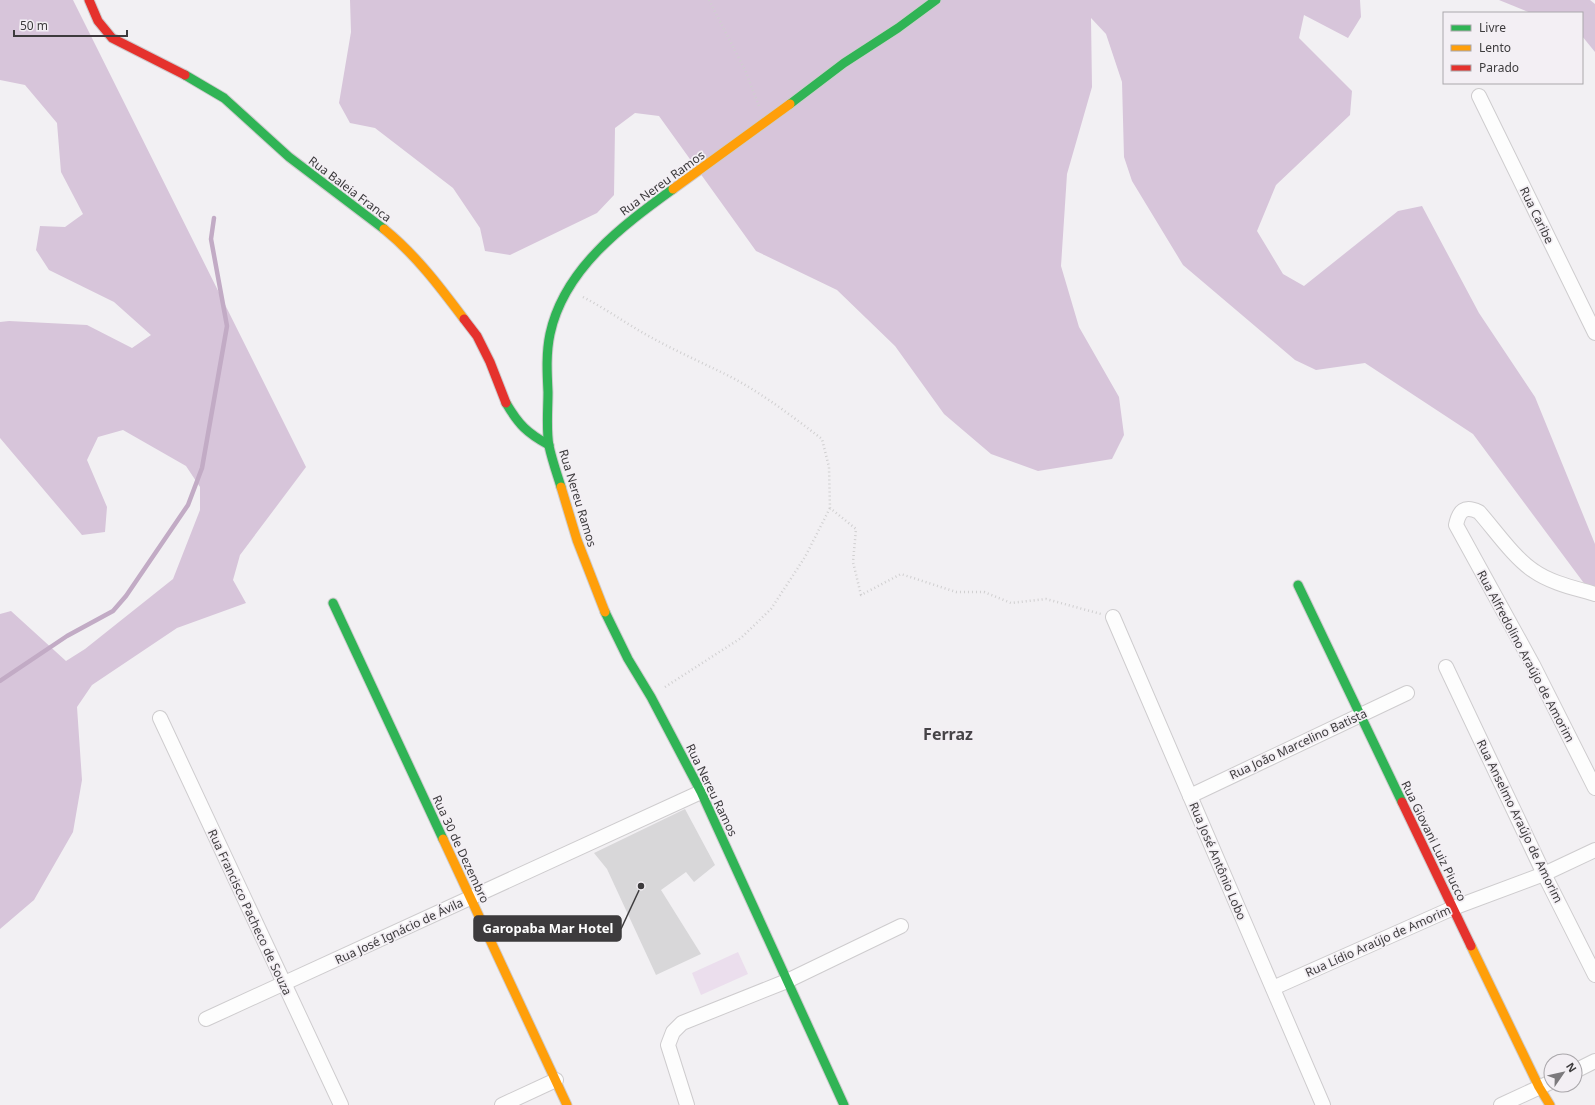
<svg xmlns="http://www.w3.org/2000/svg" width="1595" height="1105" font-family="'Noto Sans',sans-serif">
<rect width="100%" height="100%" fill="#f2f0f3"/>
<path fill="#ebdeed" d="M738,952L748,974L701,995L692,973Z"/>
<g fill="#d7c5da">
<path d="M0,0H73L306,467L240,555L233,580L246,603L177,628L92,685L77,707L82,780L73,832L34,900L0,929V614L11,611L66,661L85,649L173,579L200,510V487L186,466L123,430L98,437L87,460L107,507L105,532L82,535L0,438V322L9,321L87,325L132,348L151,335L114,302L49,270L36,250L40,226L65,227L83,214L61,172L57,123L25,85L0,80Z"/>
<path d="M350,0H1360L1361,17L1348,38L1304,15L1299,38L1352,91L1350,115L1276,185L1257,231L1283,274L1304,286L1398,211L1422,206L1479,313L1535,397L1595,544V593L1592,594L1473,434L1365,363L1316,370L1295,360L1183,265L1132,181L1124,157L1122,82L1106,34L1091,18L1092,87L1067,174L1061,266L1079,327L1119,397L1124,435L1112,459L1038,471L991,454L944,414L895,346L837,290L756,251L659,116L635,113L615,128L614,195L597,213L510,255L485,251L480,228L453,188L375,128L350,123L339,103L351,32Z"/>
<path d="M1499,0H1590L1595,4V52L1582,36V13H1531Z"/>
</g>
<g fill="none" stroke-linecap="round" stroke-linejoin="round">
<path stroke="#c2abc5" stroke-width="4.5" d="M0,681L67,636L113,611L126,596L188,505L202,468L227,326L211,239L214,218"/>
</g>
<path fill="#d8d7d9" d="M685,809L715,865L694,882L686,872L661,890L701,954L656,975L607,869L594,853Z"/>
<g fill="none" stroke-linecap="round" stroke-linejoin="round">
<g stroke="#ceccce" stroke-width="16">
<g id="street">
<path d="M1479,96L1595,333"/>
<path d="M1595,594C1575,588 1551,583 1534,571C1514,558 1495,530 1479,512C1464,505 1459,511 1456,525L1533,665L1595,788"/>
<path d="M1113,617L1323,1105"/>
<path d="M1446,667L1544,874L1595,975"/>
<path d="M160,718L341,1105"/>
<path d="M1190,796L1407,693"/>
<path d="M1273,988L1453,908L1544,874L1595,850"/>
<path d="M206,1019L701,792"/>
<path d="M1575,1071L1595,1061"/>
<path d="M502,1105L556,1080"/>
<path d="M687,1105L668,1045L673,1032L682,1023L787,981L901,926"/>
<path d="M1501,1105L1551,1082"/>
</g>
</g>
<g stroke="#ceccce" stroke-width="11">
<g id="fast">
<path d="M185,75L224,98L289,157L384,229"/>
<path d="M790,104L844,63L898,28L936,0"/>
<path d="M506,403C519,425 527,433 549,445"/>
<path d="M561,487C557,474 552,460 549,446C546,430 548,409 548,392C547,372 546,353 550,334C564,269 622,226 673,189"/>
<path d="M1298,585L1402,802"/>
<path d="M333,603L443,839"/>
<path d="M605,612L628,659L651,697L701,792L844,1105"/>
</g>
</g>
<g stroke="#ceccce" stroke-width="11">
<g id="slow">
<path d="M673,189L790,104"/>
<path d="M384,229C416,255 440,287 464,319"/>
<path d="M561,487L577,540L605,612"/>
<path d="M443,839L567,1105"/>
<path d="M1471,946L1539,1087L1550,1105"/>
</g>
</g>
<g stroke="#ceccce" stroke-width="11">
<g id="jam">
<path d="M89,0L98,21L112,38L185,75"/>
<path d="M464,319L477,336L490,362L506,403"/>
<path d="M1402,802L1471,946"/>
</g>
</g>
<g stroke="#d0cfd0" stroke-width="2.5" stroke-dasharray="1 3" stroke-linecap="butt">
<path d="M709,0L745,70L759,106"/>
<path d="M583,297C608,310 631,327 656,340C680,353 705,364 729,376C762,393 793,417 822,439L829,467L830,508L856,529L853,562L861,595L901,574L956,592H984L1011,603L1046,599L1101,614"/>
<path d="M665,687L741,638L771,609L805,557L830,508"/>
</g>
<use href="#street" stroke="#fdfdfd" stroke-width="14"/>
<use href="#fast" stroke="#30b455" stroke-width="9"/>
<use href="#slow" stroke="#ff9f0a" stroke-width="9"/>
<use href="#jam" stroke="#e5322d" stroke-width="9"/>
</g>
<g text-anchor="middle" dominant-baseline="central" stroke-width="3.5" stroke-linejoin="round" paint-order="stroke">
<g font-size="12" fill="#3d3b3d" stroke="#f3eff4">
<text transform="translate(662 183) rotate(-36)">Rua Nereu Ramos</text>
<text transform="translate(350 189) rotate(37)">Rua Baleia Franca</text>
<text transform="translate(1537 215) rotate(64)">Rua Caribe</text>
<text transform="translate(578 498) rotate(73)">Rua Nereu Ramos</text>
<text transform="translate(1526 656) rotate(62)">Rua Alfredolino Araújo de Amorim</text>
<text transform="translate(1298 744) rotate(-25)">Rua João Marcelino Batista</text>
<text transform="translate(712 790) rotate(64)">Rua Nereu Ramos</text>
<text transform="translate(1520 821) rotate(64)">Rua Anselmo Araújo de Amorim</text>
<text transform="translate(1434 841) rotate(64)">Rua Giovani Luiz Piucco</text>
<text transform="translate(461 849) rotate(65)">Rua 30 de Dezembro</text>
<text transform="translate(1218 861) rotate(67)">Rua José Antônio Lobo</text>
<text transform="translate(250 912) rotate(65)">Rua Francisco Pacheco de Souza</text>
<text transform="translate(399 931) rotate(-25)">Rua José Ignácio de Ávila</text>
<text transform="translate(1378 941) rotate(-24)">Rua Lídio Araújo de Amorim</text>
</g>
<g font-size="16" font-weight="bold" fill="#464347" stroke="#f3eff4">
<text x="948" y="734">Ferraz</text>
</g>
</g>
<path fill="none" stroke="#3d3b3d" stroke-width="1.5" d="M641 886L621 929"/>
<circle fill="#3d3b3d" stroke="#f3eff4" stroke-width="1.5" cx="641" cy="886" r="4"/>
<rect fill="#3d3b3d" stroke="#3d3b3d" stroke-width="1.5" x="474" y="916" width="147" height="25" rx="4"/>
<g font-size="13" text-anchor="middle" font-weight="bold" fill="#fff">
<text x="548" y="933">Garopaba Mar Hotel</text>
</g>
<rect x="1443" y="12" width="140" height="72" fill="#f3eff4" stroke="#aaa7ab"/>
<rect x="1451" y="25" width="20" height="6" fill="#30b455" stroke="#aaa7ab"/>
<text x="1479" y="32" font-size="12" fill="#3d3b3d">Livre</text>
<rect x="1451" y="45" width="20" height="6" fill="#ff9f0a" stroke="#aaa7ab"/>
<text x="1479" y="52" font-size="12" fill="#3d3b3d">Lento</text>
<rect x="1451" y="65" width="20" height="6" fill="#e5322d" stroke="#aaa7ab"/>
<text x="1479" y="72" font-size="12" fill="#3d3b3d">Parado</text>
<g transform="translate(1563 1073) rotate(56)"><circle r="19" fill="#f3eff4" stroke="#aaa7ab"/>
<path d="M0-3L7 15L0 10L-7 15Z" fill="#7c7a7d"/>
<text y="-6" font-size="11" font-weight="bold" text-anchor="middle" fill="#3d3b3d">N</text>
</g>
<path d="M14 30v6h113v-6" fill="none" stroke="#3d3b3d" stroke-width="2"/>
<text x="20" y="30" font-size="12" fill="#3d3b3d" stroke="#f3eff4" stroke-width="3" paint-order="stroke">50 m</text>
</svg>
